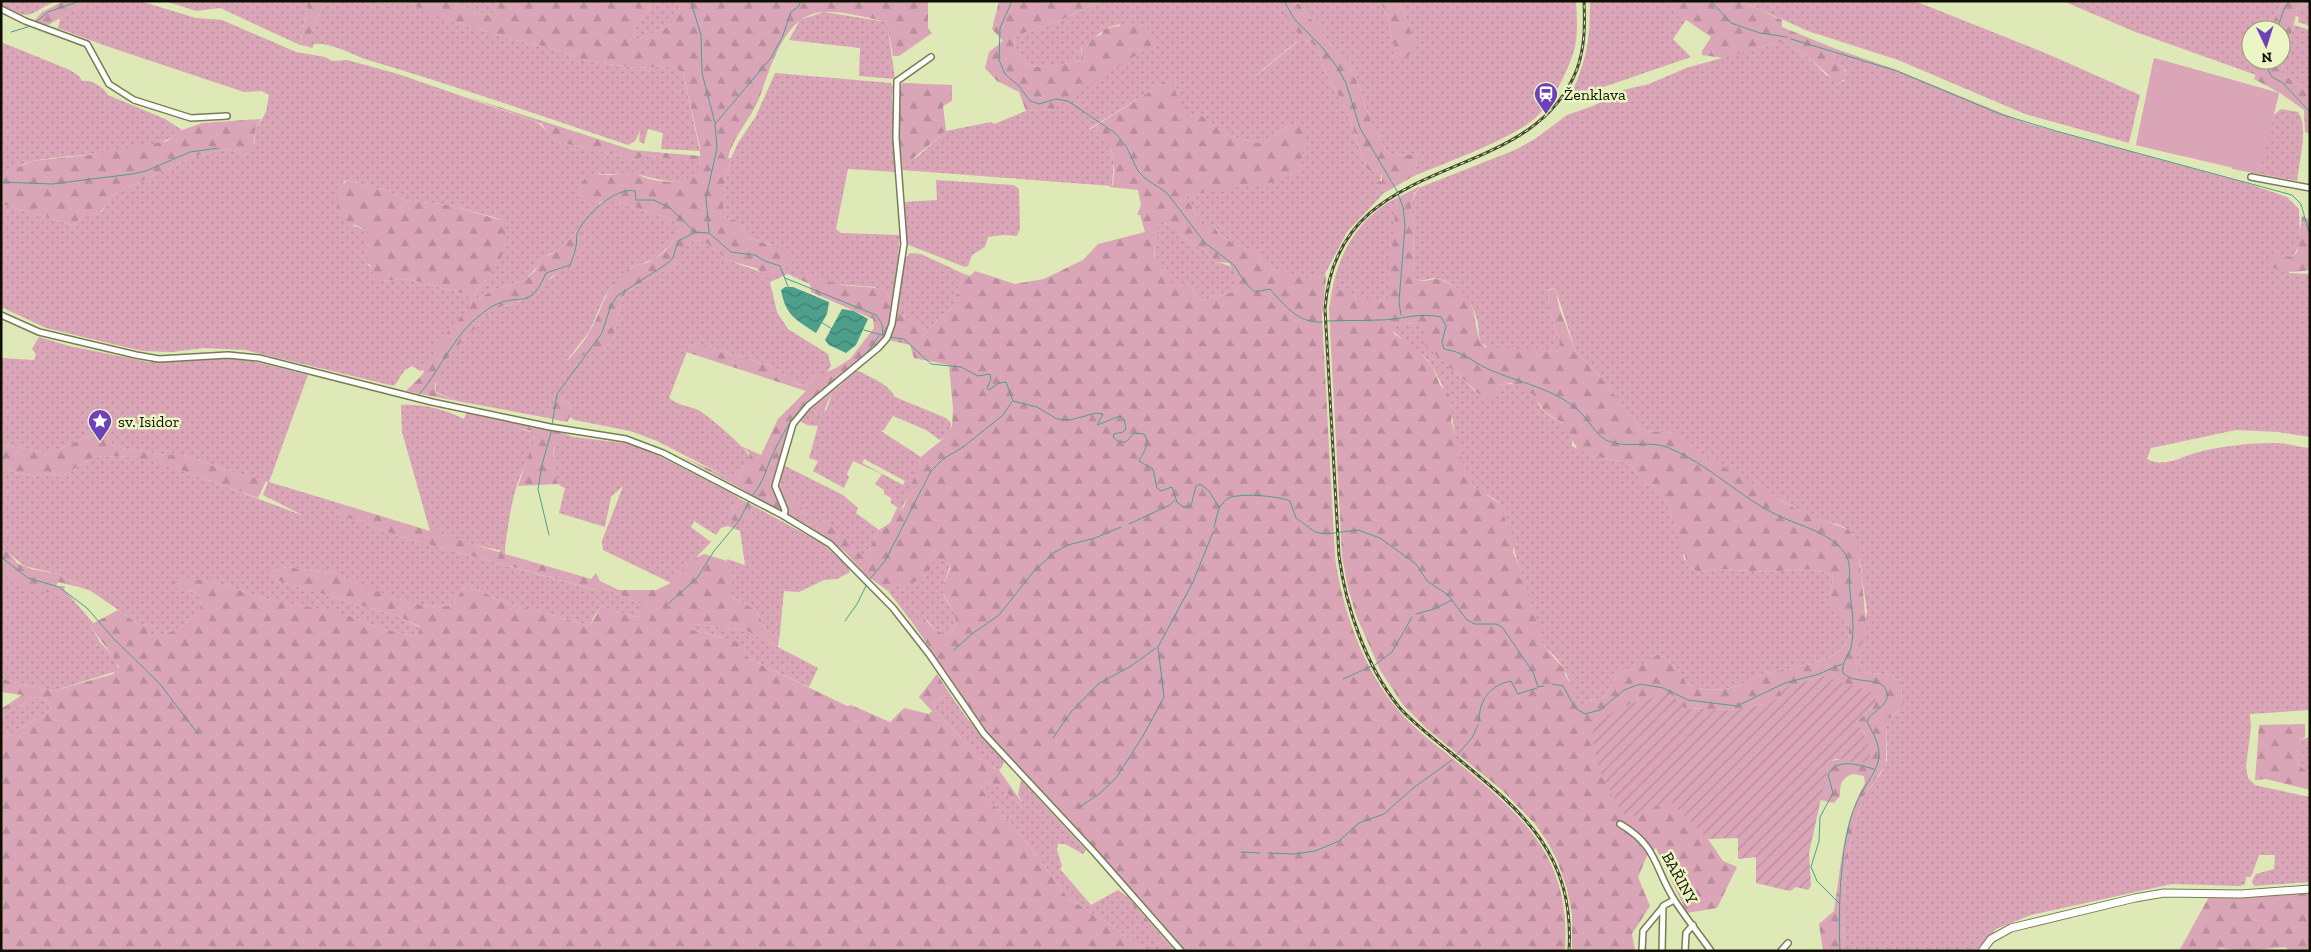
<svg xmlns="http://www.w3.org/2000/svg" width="2311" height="952" font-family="'Zilla Slab',serif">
<defs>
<pattern id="grass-dots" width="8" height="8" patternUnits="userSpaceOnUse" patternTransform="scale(1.25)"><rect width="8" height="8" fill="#daa5b7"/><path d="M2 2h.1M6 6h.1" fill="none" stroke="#ba8d9c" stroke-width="1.8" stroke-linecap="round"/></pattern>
<pattern id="forest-firs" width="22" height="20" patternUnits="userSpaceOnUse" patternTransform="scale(1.25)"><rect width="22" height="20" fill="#daa5b7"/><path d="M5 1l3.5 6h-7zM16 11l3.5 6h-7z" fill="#ba8d9c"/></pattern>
<pattern id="garden-furrows" width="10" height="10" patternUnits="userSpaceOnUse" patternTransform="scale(1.25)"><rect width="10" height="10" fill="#daa5b7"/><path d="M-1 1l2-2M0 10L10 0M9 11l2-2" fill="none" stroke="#ba8d9c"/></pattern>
<pattern id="water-waves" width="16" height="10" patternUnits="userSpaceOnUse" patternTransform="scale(1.25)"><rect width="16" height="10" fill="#4d9f8c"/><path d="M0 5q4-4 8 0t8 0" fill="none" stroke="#3e8070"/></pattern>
</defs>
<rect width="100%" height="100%" fill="#dfe8b7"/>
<g fill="url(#grass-dots)" fill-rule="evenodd">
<path d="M1,1H56C27,14 33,22 1,6Z"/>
<path d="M90,1H140L196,18L222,20L296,52L325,57L332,61L347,60L398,74L531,120C546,125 546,135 559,142L636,160L645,155L668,159H701C700,201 646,172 625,173C615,173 608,176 598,173L599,204L610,201L619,202L676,221L678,225L677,235L670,245L655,259L632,267L613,284L605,296L589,332L567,360L607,347L613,340L622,299L626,292L668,268L675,263L683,245L695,240L705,242L730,261L761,272L771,245L747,237L739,221L723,217V191L731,158L738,143L756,116L775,73L891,83L893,87L892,97L896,172L848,169L836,229L841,233L900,235L895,288L894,292L889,293L874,287L835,284L803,275L796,278L788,274L770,282L777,312L788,329L828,354L831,366L825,374L814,377L807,386L797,384L771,366L697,343L689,346L669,398C677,405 689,406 698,410C707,414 748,450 750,457L738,477H727L657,441L630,431L574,420L570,417V403L562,401L551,405L543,417L457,401L436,392V380L450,354L492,311L502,306L511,305L520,301L524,296C551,278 574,268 585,234L577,231L558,250L548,255L525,280L493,290L476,300L474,293L486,280L500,219L449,205L404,200L388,191L347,180L343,182L354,226L367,230L368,233L367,263L381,281L408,279L465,294L472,300L471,305L425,370L420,371L412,366L405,370L394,386L245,350L204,348L173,352L142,351L46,328L1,307V204L73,225L86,213L102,212L106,203L114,194L193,157L227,149L245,155L255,143V131L266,112L269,95L262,91L244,92L106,46L58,28L60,18Z"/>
<path d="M165,1H308L300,45L220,8L196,11Z"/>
<path d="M325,1L410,3L455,22L519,41L547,47L588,61L636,68L672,66L683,73L700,151L661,149L663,133L648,129L644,144L639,141L640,131L635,141L628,145C542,116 456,86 368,60C352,55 331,42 314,44L312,48L306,46Z"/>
<path d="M449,1H493L499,5L491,15L472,11Z"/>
<path d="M651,1H680C680,30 660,27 640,39L636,38L633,29L650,8Z"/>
<path d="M1101,1H1380L1386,13L1398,63L1413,52V37L1400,1H1576C1577,16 1578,32 1575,47C1568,73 1548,112 1525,126C1492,146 1450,161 1414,176L1418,154L1394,155L1386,151L1372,124L1355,75L1299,4L1295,3L1297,31L1301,37L1252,79L1303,38L1317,47L1326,73L1348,113L1366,168L1371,171L1378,170L1382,173L1379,187L1382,186L1384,193L1347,232L1325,274L1310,280L1266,267L1256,253L1236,245L1220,235L1216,228L1202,225L1185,195L1300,169L1302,153L1289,125L1264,142L1258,143L1228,136L1197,112L1188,118L1185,117L1182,113L1186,109L1179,102L1170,79L1089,129L1108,143L1114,159L1112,186L902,170L903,161L916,158L946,131L991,122L994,124L1026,111L1053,109L1121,24L1106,28L1081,49V60C1064,64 1028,76 1017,54C1014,48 1013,41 1017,35L1057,22Z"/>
<path d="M1590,1H1670L1686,20L1673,39L1691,57L1586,93L1571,95C1587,59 1590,40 1590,1Z"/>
<path d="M1741,1H1915L2050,55L2140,95L2129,143L2025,114L1898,60L1808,31Z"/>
<path d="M2063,1H2283L2269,30H2251V60H2262L2256,75L2133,31Z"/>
<path d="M2307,1H2310V26L2298,22L2299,17L2296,16L2297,11Z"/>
<path d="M824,12L887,22L895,79L859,76L860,48L789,40L800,20Z"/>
<path d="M2294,25L2310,30V93L2282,73L2283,58L2288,49Z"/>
<path d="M1783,41L1808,57L1825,74L1840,83L1844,81L1846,71L1835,60L1834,51L1836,49L1894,69L2026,123L2243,182L2287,197L2299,209C2299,225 2303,245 2292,257L2287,258L2289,273L2310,274V437L2278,432L2236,430L2151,448L2147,459C2163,468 2179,458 2195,453C2221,446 2249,443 2276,443C2287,443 2298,447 2310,448V710L2250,714L2251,727L2246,767L2248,778L2255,785L2263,787L2310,797V882L2254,886L2252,881L2256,874L2274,869L2275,855H2259L2251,877H2246L2245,884L2240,886L2172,884L2031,915L1996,929L1975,951H1844L1843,904L1849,848L1863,797L1882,772L1887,761L1886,720L1893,716L1902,706L1901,682L1892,675L1862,672L1855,664L1867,611L1862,579L1863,575L1853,534C1840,520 1816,522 1800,511C1762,487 1710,467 1677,433L1646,431L1640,428L1601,377L1576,352L1555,288L1548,290L1549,310L1559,339L1561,352L1490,349L1481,342C1478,335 1479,327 1477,320C1472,301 1458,284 1439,279C1429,276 1423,285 1413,277L1414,223L1411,206L1416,192L1421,187L1515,150L1535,139L1567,115L1593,106L1623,90L1649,84L1686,68Z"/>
<path d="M1,42L70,70L79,76L82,81C92,79 103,87 108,95L165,119L182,130C161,154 66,154 33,161C22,163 12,172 1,175Z"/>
<path d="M2154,58L2279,93L2269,134L2274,115L2281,109L2298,112C2309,126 2299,162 2297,181L2232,169L2238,150L2182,156L2136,145Z"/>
<path d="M936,180L1013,185L1019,189L1020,229L1017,236L1004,235L988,237L985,247L972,255L968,266L965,267L906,244L904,202L937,200Z"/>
<path d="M1397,198L1389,300L1369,301L1360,299L1352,293L1332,291C1338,253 1361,215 1397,198Z"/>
<path d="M1161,221L1176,228L1192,245L1204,249L1214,262C1234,265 1238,269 1236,291L1201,301L1190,286L1185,283H1171L1167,271L1160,270L1155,264L1154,241L1160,234L1156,230Z"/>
<path d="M910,253L921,254L964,274L952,308L933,324L932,330L926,331L898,312L904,260Z"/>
<path d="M1397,323L1421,324L1433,351L1475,391L1498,389V385C1510,382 1527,385 1535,395C1538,400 1538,405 1542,409C1553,422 1574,422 1572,446L1591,456L1621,461L1632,466L1644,485L1652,484L1667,501L1683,548L1684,560L1691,569L1701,572L1717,569L1769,572L1807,569L1833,574L1830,601C1834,605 1838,607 1841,611C1874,660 1796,667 1766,673C1759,674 1752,680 1745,683C1727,691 1704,693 1686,683C1681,670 1671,661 1658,654C1648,664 1632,671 1618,672L1605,697L1589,701L1582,706L1579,705C1572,689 1567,671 1557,659C1554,654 1547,650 1543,645L1500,504C1492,495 1480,494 1472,484C1454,459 1456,424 1447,396C1445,390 1435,371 1431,365C1424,352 1395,336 1392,329Z"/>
<path d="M39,337L69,346L149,362L216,358L248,360L308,375L269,482L345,505L335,512L395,535L599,591L602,587L639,603L643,610L641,616L635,617L601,606L593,618L590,626L498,600L482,591L465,587L451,605C424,614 365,586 337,576L335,570L329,573L287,567L270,572L275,580L400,617L420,628L418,634L412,636L373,626L350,616L273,601L211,581L177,588C189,591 203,592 202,608C190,621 164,645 145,635L155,627L140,625L91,591L79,587L81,585L58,574L24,566L9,553L1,542V470L38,476L51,474L62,476L90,459L102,456L135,457L160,463L227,487L304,516L263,495L268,482L232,472L184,455H165L115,447L108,440L115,421L108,420L94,433L49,454L1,444V358L34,360L36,354L32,349Z"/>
<path d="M855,371H859C871,378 889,384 895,397L946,418L951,423C952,429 946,438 940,440L926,430L893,416L884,430L881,431L921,457L912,488L901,510L891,503V498L884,494V490L875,484L882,474L853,461L847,474L849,477L844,488L813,471L818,461L809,458L818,426L807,425L800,421L808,408L814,410L818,417L827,409L832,393ZM864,459L905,481L903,485L862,463Z"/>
<path d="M401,405C423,404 444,409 464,419L467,411L515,422L516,427L534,433C537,444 529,456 525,466C512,491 509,520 505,548L502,551L467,543L430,531L402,432Z"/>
<path d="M562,433L574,437L632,444L663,458L733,494L740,499L731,510L753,520L750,504L823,544L848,567L850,572L837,579L824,580L799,592L784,591L780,632L775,635L766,630L756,610L729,595L726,565L727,559L745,565L740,531L728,526L721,528L716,535L694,521L691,527L711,542L671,583L603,550L602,541L623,486L611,497L605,527L559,513L565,488C563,487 560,486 558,484C549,475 555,449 556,437Z"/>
<path d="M785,466L843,495L858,508L856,513L879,530L866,555L863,556C848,545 838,528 821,520L807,525L789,515L807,512C788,499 775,493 782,468Z"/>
<path d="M935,557L949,561C951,573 942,580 943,591C945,608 962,609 954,630L946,634L935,629L924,617L912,622L888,591C899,582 915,585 926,575C930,570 931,562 935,557Z"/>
<path d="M1,569C28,601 41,582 68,598L70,596L93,623L90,625L100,642L118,661L117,671L53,691L1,679Z"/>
<path d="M694,624L747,631L818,668L809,687L748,658L744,648L721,637L692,630L691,626Z"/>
<path d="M942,696L952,697L966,717L1004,760L1002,767L999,770L982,760L973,752L936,711L933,704Z"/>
<path d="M35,697L48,701L51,710L1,740V716Z"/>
<path d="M2310,737V774L2298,764L2297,753L2300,740Z"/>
<path d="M1021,780L1086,850L1083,854L1065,844H1058L1057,850L1062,866L1060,869L1091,905L1118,890L1128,897L1170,951H1144L1111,925L1068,898L1021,835L990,801L981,788L983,782L995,784L1020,804L1022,802L1018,795Z"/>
</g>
<g fill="url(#forest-firs)" fill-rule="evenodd">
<path d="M64,1H90L48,25L34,21L42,12Z"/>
<path d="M308,1H325L306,46L300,45Z"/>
<path d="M403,1H449L472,11L491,15L499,5L493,1H651L650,8L633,29L636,38L640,39C660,27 680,30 680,1H928V28L932,33L899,56H893L887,22C868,18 845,11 826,12C783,12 771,69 758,101C749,121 733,137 728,158H731L723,191V217L739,221L747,237L784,250L793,256L794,261L768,278L756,268L730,261L705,242L695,240L684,245L675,263L668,268L626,292L622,299L613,340L607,347L567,361C575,352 584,342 590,331C604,307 605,283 631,268C638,264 646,264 653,260C664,254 684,234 676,221L619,202L593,203L587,200L579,190C579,185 581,184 584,180C594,170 600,176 612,175C618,174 625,171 631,172C635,172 638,175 641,176C661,184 700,188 701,159H669L645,155L636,160L559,142L551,138L542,124L468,97L632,150L700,156V147L683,73L672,66L636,68L588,61L547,47L519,41L455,22Z"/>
<path d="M999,1H1101L1057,22L1017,35C1013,41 1014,48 1017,54C1028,76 1063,64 1081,60C1081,42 1086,41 1102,34L1103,29L1138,22L1146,27L1155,43L1053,109L1026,111L1019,92L997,81L985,68L989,52L1003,41L992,29Z"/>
<path d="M1380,1H1400L1413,37V52L1398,64L1386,13Z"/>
<path d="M1670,1H1741L1782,20V27L1836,49L1834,52C1834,63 1846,67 1847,77L1840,83L1835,81L1808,57L1783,41L1723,58L1702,55V51L1711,37L1682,17Z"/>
<path d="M2283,1H2307L2297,11L2288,49L2283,58L2282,73L2310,93V134L2305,132L2304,110L2280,93L2254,79L2262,60H2281V30H2269Z"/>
<path d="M1292,3L1299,4L1355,75L1372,124L1386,151L1394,155L1418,154L1414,176L1384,193L1382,187H1376L1375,182L1382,181V173L1378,170L1371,171L1366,168L1348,113L1326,73L1317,47L1305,39L1296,43L1249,83L1301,37L1284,14L1285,5Z"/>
<path d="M1171,78L1179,102L1185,105L1186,109L1182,113L1185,117L1188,118L1197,112L1228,136L1258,143L1264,142L1289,125H1298L1303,129L1305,135L1300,170L1280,181L1185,195L1202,225H1213L1220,235L1236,245L1256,253L1266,267L1310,279L1325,274L1326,278L1322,317L1335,557C1342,609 1363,669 1398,710C1412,726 1429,740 1446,753C1515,810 1572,851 1565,951H1186L987,733L912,622L919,617H924C928,625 937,631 946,634L954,630C961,611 945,605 942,588L950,569L949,562L935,557C931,562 931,571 926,575C916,586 899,582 888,591L866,575L845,552L807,525L821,520C838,528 848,544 863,556L866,555L879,530L890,523L897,508L901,510L904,507L921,457L944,438L952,426L953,409L949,365L914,358L910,345L889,340C874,361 850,372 834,391C828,398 826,410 820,419L814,410L808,408L797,423L779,484L786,496L808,513L789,515L681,456L727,477H738L750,457L749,452L738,445L761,455L778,419L806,391L686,352L689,346L697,343L771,366L797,384L807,386L814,377L836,368L850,359L874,328L873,319L811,292L810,284L796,278C798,277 801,275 803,275C812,274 825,281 834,283C855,289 880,284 899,295L898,312L926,331L931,330L933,324L952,308L964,274L970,276L975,271L1015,284L1044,279L1083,260L1098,244L1145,232L1140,215H1137L1141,205L1138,190L1109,187L1113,185C1116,155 1115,146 1089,130ZM1161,221L1176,228L1192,245L1204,249L1214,262L1229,263L1235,273L1236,291L1201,301L1190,286L1185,283H1171V274L1167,271L1160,270C1152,260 1152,244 1160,234L1156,230Z"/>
<path d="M902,83L952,85V101L943,106L946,131L909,162L903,161L902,168L897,104Z"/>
<path d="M261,119L255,131L254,146L245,155L227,149L193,157L114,194C106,202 104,211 95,217L86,213L73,225L1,204V175L32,161L88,155L167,141L182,130L202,123Z"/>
<path d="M347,180L388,191L404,200L449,205L504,221C514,249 492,274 474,293L476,300L493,290L525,280L535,271L541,260L558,250L577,231L585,234L580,251L570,267L551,277L544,286L524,296L516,304L502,306L492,311L450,354L435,384L436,393L457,401L406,391L422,375L439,342L471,305L472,300L465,294L408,279L381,281L375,279L370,265L367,263V230L348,222L337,209L338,190Z"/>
<path d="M1418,187H1421L1415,192L1411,206L1414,223L1413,277C1422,284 1426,280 1435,279C1441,278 1452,285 1457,288C1482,306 1470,330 1485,347L1560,352L1559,339L1549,310L1548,291L1555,288L1560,310L1576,352L1601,377L1640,428L1646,431L1678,433L1703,455L1798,510L1849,530L1856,539L1861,571L1863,575L1862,579L1866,625L1855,664L1862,672L1892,675L1901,682L1902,706L1893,716L1886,720V765L1863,797L1849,848L1843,904L1844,951H1823L1819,924L1834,911C1841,868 1843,822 1865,783L1864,776L1853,774C1841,778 1840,785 1840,796L1834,803L1820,800L1829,761L1871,756L1865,734L1856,722L1874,706L1838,682L1823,676L1780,689L1782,697L1764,704L1731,710L1685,708L1638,816L1669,800L1708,839L1723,861L1737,867L1717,908L1687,913L1656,848L1647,856L1638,877L1650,906L1632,934L1635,951H1572V914L1567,889L1557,860L1547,841L1535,824L1503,791L1427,729L1403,705L1380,670L1356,615L1348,588L1342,556L1329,309L1332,291L1350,290C1361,305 1374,299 1389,300L1388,279L1397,198ZM1397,323L1421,324L1426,337L1425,345L1485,399C1492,397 1496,392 1499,385L1511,383L1534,395L1544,411L1562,423L1578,450L1591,456L1621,461L1632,466L1644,485L1652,484L1667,501L1686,559L1684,560L1691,569L1701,572L1718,569L1769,572L1807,569L1833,574L1830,601C1834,605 1838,607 1841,611C1874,660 1796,667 1766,673C1759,674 1752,680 1745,683C1728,691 1704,693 1686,683C1681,670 1671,661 1658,654C1652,660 1638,668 1629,670C1624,672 1623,669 1618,672L1605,697L1589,701L1582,706L1579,705L1574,689L1565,675V670L1543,645L1526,583L1513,552V538L1510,534L1500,504L1475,487L1465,471L1451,420L1453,410L1449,394L1440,385L1432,366L1413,345L1394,334L1393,329Z"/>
<path d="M2302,216L2310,220V270C2294,272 2285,274 2270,266L2271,260L2276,255L2292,257L2297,252Z"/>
<path d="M561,401L570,403V417L567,422L543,417L551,405Z"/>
<path d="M112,418L115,421L108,440L115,447L165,455H184L232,472L266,481L258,498L168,466L135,457L102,456L90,459L62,476L51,474L38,476L1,470V444L49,454L94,433Z"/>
<path d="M515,422L562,433C550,443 552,471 558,484L518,486L535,437L531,431L516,427Z"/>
<path d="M740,499L750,504L753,520L734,521L728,518V514Z"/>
<path d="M345,505L492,550L499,552L505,548V554L591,579L596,573L600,581L619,590H656L671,583L693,559L704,554L727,561L731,585L729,595L756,610L766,630L775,635L780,632L778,647L747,631L694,624L691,626L692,630L736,641L744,648L748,658L847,706L851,705L890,722L904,708L929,714L932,711L919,697L937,674L952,697L942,696L933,704L936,711L973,752L982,760L999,770L1023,804H1020L995,784L983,782L981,788L990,801L1021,835L1068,898L1111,925L1144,951H1V740L51,710L48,701L35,697L1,716V709L22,695L1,692V679L53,691L113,674L119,667C117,658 96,636 90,625L118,610L140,625L156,627L146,635C160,644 201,618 202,602L194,592L177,588L173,582L174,580L179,578L211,581L273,601L326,610L350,616L373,626L412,636L418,634L420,627L400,617L275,580L271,578L270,572L287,567L329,573L335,570L338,576C365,586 425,614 451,605L465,587L482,591L498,600L590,626L601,606L635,617L641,616L643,610L639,603L602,587L600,591L395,535L334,512Z"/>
<path d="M1,542L17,563L31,569L58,574L81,585L79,587L58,582L56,586H65L64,590L70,596L68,598C47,586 14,596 2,569C0,562 1,549 1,542Z"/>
<path d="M2305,724V737L2300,740L2297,753L2298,764L2310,774V790L2266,779L2255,780L2259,725Z"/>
<path d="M2310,892V951H2291L2285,947L2246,951L2220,948L2216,951H2179L2209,897L2242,898Z"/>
<path d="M1133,903L1175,951H1170L1134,911Z"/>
</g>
<path fill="url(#garden-furrows)" d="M1823,676L1877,694L1874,706L1856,722C1865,732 1874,750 1869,763L1835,759L1829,762L1809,853L1811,886L1808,890L1796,887L1790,891L1756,883V857L1738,859V838L1708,839L1669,801L1638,816L1628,817C1620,811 1617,803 1612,795C1596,767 1594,755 1592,724L1632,703L1671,694L1685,708L1731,710L1764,704L1782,697L1779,689Z"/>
<path fill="#daa5b7" d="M2154,58L2279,93L2259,174L2136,145Z"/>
<g fill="url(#water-waves)">
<path d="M785,287H793L829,302L827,314L816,333C795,319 786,316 781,290Z"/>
<path d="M842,309L854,311L868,319L856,345L846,353L829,345L825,340Z"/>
</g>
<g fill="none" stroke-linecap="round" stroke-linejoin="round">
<g stroke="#4d9f8c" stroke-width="1">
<path d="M1012,1L1000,28L999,60L1005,74L1019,86L1030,101L1039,104L1056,99L1068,101L1115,133L1126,146L1138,171L1146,179L1167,193L1205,243L1234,265L1246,284L1255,292L1270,289C1284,305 1299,324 1322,322"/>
<path d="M1284,1L1295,20L1321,46L1337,67L1346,83L1360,128L1397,191L1403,207L1405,225L1399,302L1401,315"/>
<path d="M1711,1L1731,23L1760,33L1787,37"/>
<path d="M691,2L701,35L702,73L715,123"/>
<path d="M36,22L48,12L80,1"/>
<path d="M2277,30L2284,9L2289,1"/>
<path d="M11,32L31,26"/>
<path d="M1791,39L1897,71L2000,114L2056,131L2292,195L2301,204L2310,236"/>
<path d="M2271,60L2268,70L2272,77L2283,83L2310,112"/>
<path d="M1,182L52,184L132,174L146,171L190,152L219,148"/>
<path d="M709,232L706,198L717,148L715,124L770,59L782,38L791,12L798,7L801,1"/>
<path d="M785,278L876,315L882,324L883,335"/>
<path d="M1327,321C1345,320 1361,321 1379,320C1402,320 1417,312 1441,317L1446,326L1442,342L1444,349C1464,352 1471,361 1488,369C1519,383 1555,388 1580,412C1589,420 1595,434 1606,440C1626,450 1649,439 1669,448C1709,464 1740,498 1779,516C1800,526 1829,532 1844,552C1853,564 1848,578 1850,592C1852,611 1855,629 1851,648C1848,657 1841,663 1843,673C1854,685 1880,676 1886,690C1893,705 1870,711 1867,722C1873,733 1880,744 1879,758C1876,774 1861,790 1855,806C1840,841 1838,912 1840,951"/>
<path d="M821,322L832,329"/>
<path d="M864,330L886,336"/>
<path d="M890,337L904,339L931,364L961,367L978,376L990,374L991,379L987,388L989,390L999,383L1006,382L1013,401L1037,407L1057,419L1070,420L1096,413L1103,414L1097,425L1120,416L1124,419L1126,429L1123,432L1114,434L1113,437L1119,442H1126L1134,433L1144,434C1151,443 1143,453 1139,461L1153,469L1157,488L1161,491L1172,487L1177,502L1183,507L1191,506L1196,486L1200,484L1209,491L1219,507C1223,505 1223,501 1227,499C1238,492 1278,496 1290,501L1296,518L1315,532L1326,534L1358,530L1380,538L1416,564L1427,581L1448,595L1467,620L1475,624H1496L1502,627L1533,672L1538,687L1544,686"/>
<path d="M864,357L879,336"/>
<path d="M418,396C438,373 450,343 473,321C479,316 488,308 495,305C522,292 529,312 546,273L570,265C572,259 575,253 576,246C577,242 576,238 577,234C583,217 616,186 635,191L636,200H654L670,208L695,232L709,233L731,252L755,255L765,261L780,266L789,289"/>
<path d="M552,425L557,394L602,333L610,308L617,296L668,263L673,258L678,241L694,233"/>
<path d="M751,497C761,486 764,476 769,463C780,437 794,410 819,394"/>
<path d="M1129,524L1170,505L1175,500"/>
<path d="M1214,527L1219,508"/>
<path d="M549,535L538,489L542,465L552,429"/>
<path d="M1,557L28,578L59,587L87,608L113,638L160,684L198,734"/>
<path d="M869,580L885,561L931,471L943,459L963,447L1002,416L1012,402"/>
<path d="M669,603L697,578L714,551L739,521L749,501"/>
<path d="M1416,614L1434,609L1452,600"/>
<path d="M845,621L857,604L867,584"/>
<path d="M954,650L972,634L999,615L1034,571L1055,552L1068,545L1095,538L1121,527"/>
<path d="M1375,665L1392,652L1412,617"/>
<path d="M1343,679L1372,666"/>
<path d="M1552,684L1563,686L1575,708L1585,714L1600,710L1624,690L1640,684L1663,688L1688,700L1737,706L1785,683L1819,674L1842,664"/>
<path d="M1479,721C1479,700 1490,685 1511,681L1518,694L1537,688"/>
<path d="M1053,738L1071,712L1098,684L1131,666L1156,648"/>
<path d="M1456,756L1472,738L1478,725"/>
<path d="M1078,808L1099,794L1116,778L1143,736L1164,697L1158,647L1193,582L1213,532"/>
<path d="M1241,852L1260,853"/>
<path d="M1268,853L1294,854L1315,851L1339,841L1359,823L1384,814L1412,789L1452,760"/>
<path d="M1839,903L1817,881L1811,867L1819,841L1820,817L1833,793L1828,775C1836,757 1858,765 1874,769"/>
</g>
<g stroke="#767e51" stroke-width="8">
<g id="street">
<path d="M1,9L25,21L87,44L109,84L134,100L191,118L227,116"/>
<path d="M2251,177L2310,188"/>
<path d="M1,315L39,332L136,355L159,359L228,355L259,358L432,402L550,427L626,439L663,453L784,516L830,544L893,608L929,654L984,734L1094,852L1181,951"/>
<path d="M784,516L785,510L775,486L793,424L808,406L878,348L887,338L892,324L904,244L896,138L897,81L931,57"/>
<path d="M1620,824C1658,846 1654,868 1675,901C1686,918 1699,934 1711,951"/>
<path d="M1642,951L1643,931L1663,907"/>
<path d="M1662,951L1663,906L1674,900"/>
<path d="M1685,951L1686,933L1693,925"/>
<path d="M1781,951L1788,943"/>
</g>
</g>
<g stroke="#767e51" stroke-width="9">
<path id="secondary" d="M1982,951L1991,939L2011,928L2135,898L2164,893L2241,894L2310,889"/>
</g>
<use href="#street" stroke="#fff" stroke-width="5"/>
<use href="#secondary" stroke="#fff" stroke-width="7"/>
<g stroke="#474b33" stroke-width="3">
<path id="rail" d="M1569,951C1575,851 1520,810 1450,752C1433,738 1414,724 1399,707C1366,666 1346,608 1339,556L1325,309C1337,145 1530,192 1577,69C1585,47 1585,24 1584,1"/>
</g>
<use href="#rail" stroke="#ecf6c4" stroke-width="1" stroke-dasharray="4" stroke-linecap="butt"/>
</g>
<defs>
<g id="station-pin" transform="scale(1.25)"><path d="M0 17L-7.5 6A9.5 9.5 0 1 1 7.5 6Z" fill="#6f41b9" stroke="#ecf6c4"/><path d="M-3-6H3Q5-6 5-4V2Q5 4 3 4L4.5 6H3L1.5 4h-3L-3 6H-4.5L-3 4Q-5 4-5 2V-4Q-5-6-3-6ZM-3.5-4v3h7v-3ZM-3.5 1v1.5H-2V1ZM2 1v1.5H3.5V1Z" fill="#fff"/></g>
<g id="sight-pin" transform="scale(1.25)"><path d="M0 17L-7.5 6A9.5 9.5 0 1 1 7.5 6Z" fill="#6f41b9" stroke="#ecf6c4"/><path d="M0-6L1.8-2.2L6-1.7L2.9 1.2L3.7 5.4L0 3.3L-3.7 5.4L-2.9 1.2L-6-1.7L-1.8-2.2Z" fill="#fff"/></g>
</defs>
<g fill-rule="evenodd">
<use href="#station-pin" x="1546" y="94"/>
<use href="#sight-pin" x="100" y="421"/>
</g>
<g text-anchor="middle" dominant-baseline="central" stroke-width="5" stroke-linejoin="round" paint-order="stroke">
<g font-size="16" fill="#0e1102" stroke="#ecf6c4" text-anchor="start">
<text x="1564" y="94">Ženklava</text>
<text x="118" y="421">sv. Isidor</text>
</g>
<g font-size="16" fill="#0e1102" stroke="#ecf6c4">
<text transform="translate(1680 878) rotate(61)">BAŘINY</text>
</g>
</g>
<rect width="2311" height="952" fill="none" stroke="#0e1102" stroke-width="5"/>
<g transform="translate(2266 45) rotate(176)"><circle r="24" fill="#ecf6c4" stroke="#939a76"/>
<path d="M0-4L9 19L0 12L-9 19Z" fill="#6f41b9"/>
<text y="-8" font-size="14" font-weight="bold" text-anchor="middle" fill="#0e1102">N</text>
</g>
</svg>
